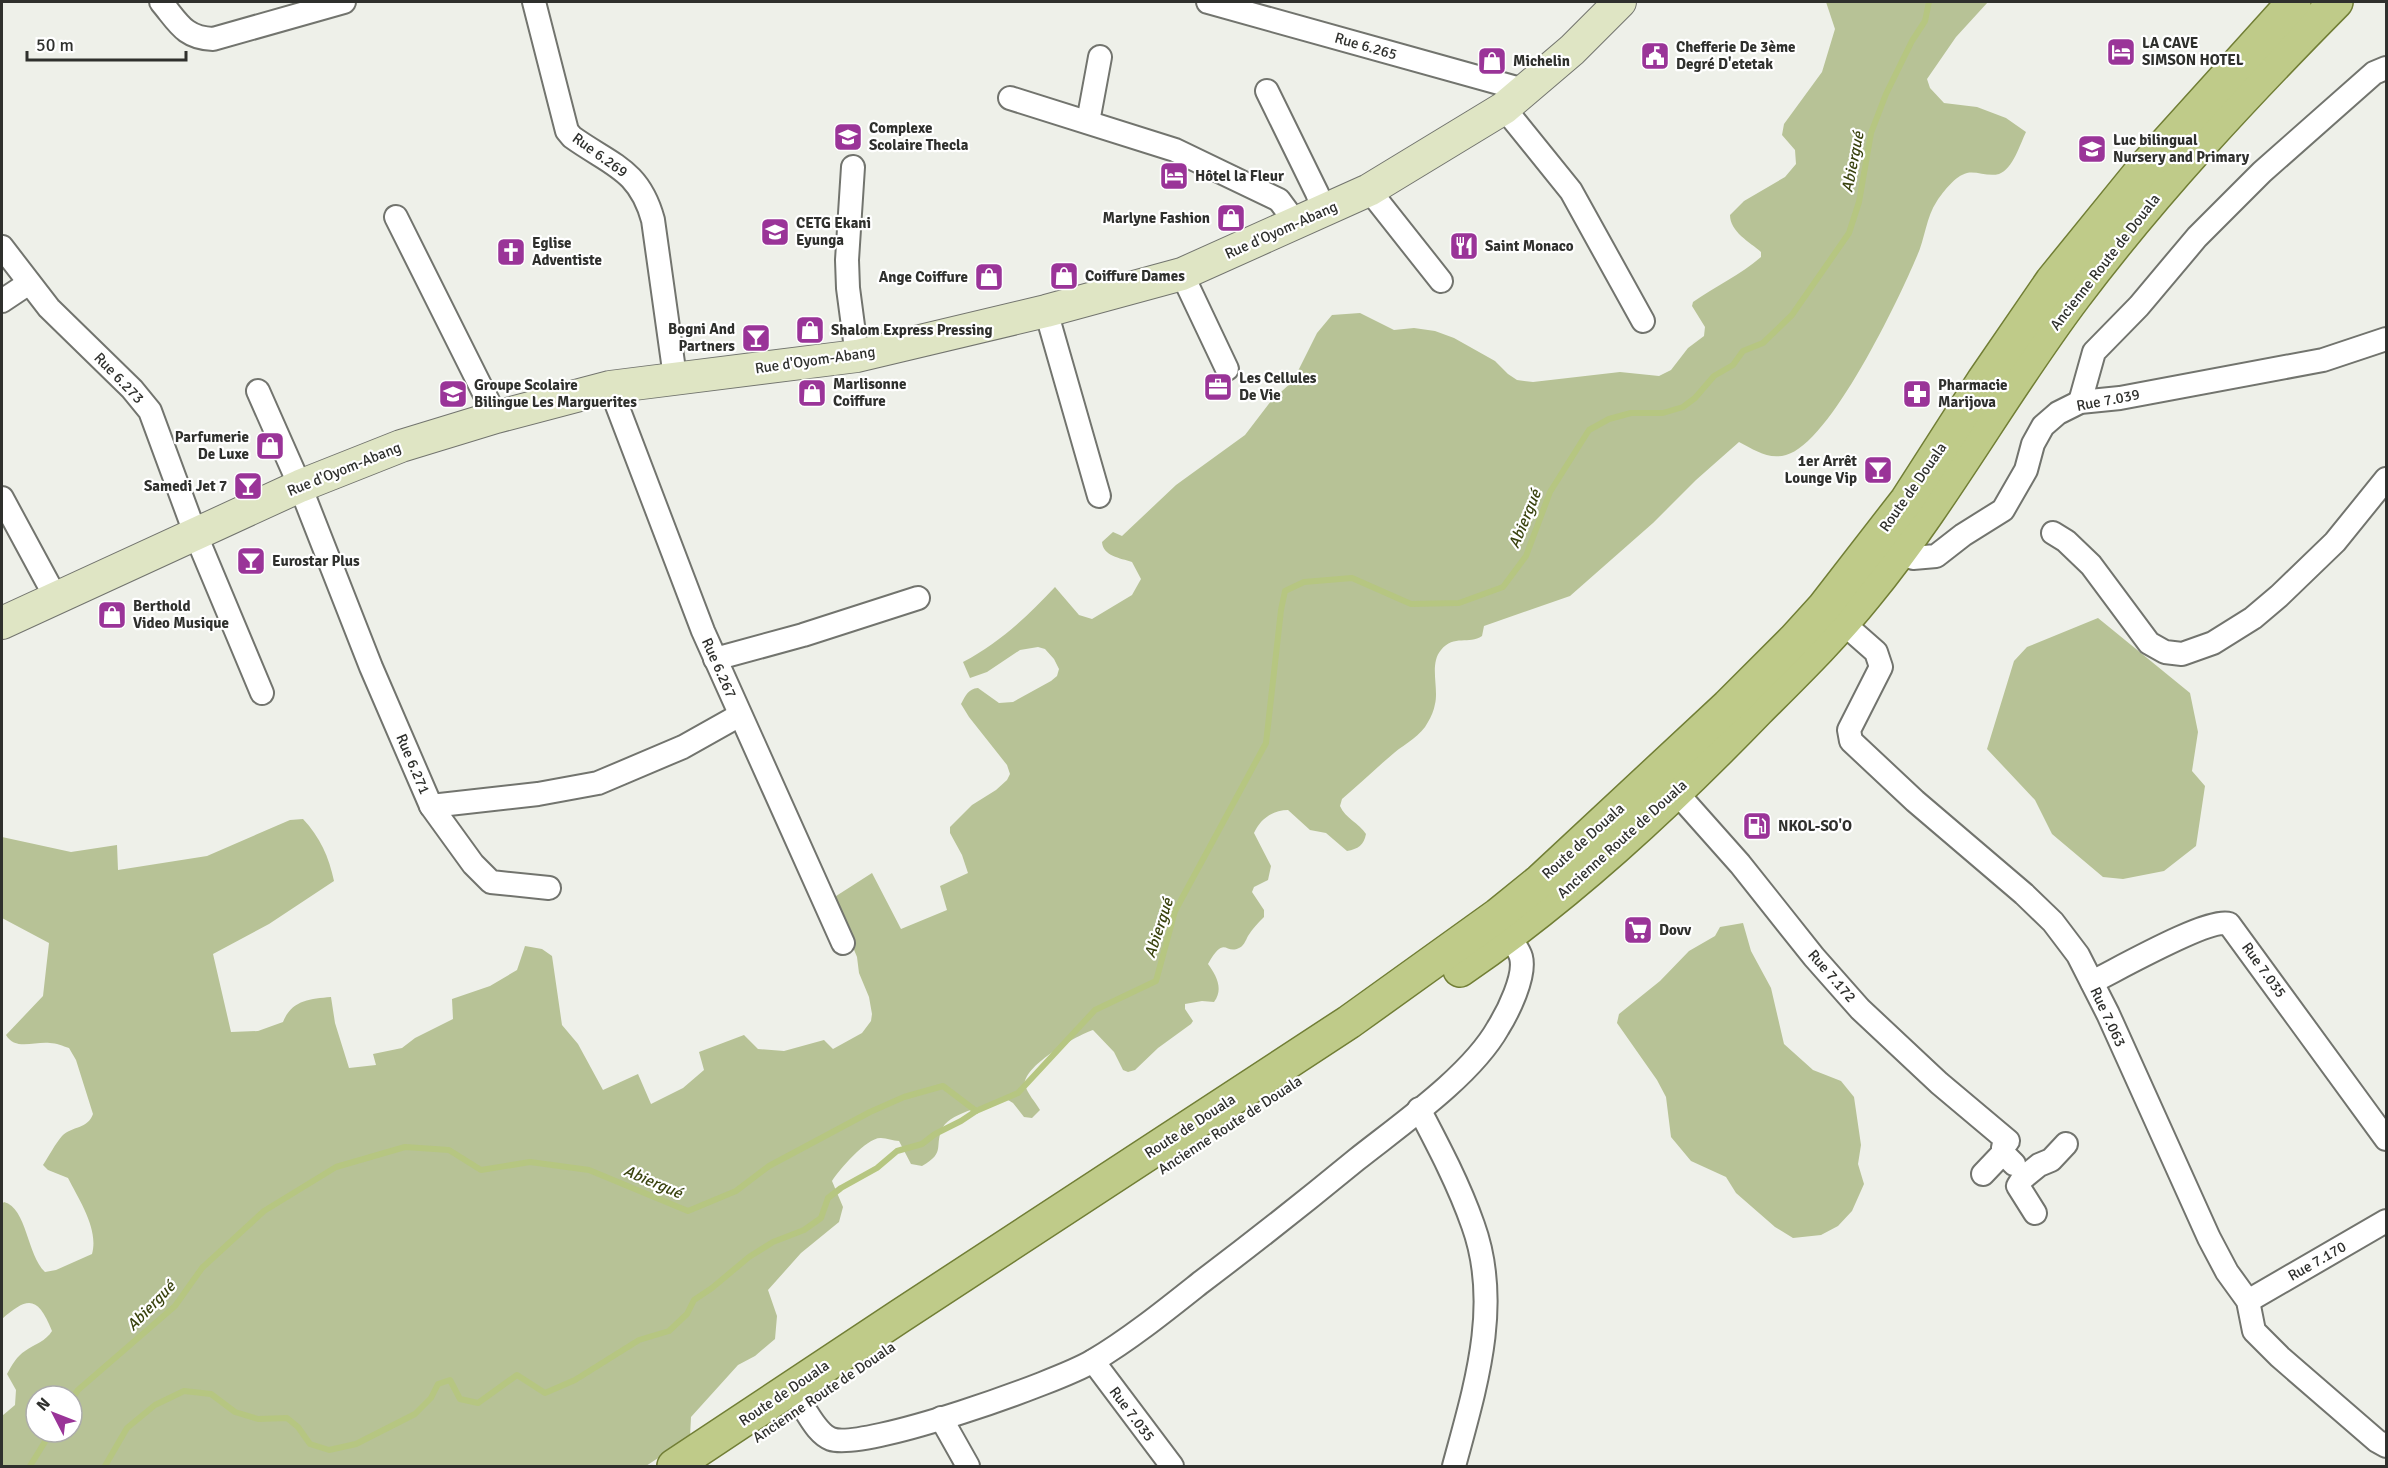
<svg xmlns="http://www.w3.org/2000/svg" width="2388" height="1468" font-family="Signika,sans-serif">
<rect width="100%" height="100%" fill="#eef0e9"/>
<g fill="#b7c296" fill-rule="evenodd">
<path d="M1826,2H1988L1956,37L1927,79L1930,88L1944,103L1977,107L2006,118L2026,132C2020,144 2013,169 1999,174C1988,177 1977,171 1967,173C1955,176 1944,191 1937,201C1926,217 1925,239 1917,256C1899,299 1830,444 1786,455C1768,460 1755,450 1739,442L1696,480L1653,523L1570,596L1484,626L1482,636C1469,645 1454,634 1441,650C1429,664 1439,688 1435,704C1434,710 1431,717 1428,722C1421,736 1406,743 1394,753C1377,767 1360,784 1342,799L1340,806C1345,818 1359,823 1366,834C1364,845 1358,849 1347,851L1326,833L1310,830L1288,810C1273,810 1260,819 1254,833L1271,866L1268,880L1254,887L1252,892L1264,910V917C1258,923 1252,929 1248,936C1246,940 1243,947 1239,948C1225,955 1225,934 1208,964C1216,975 1224,989 1214,1002L1202,1001L1185,1004V1009L1193,1021L1191,1024L1158,1048L1135,1070L1128,1072L1123,1070L1114,1052L1093,1030C1077,1035 1022,1067 1025,1085C1027,1093 1036,1103 1040,1110L1032,1118L1024,1117L1013,1103L1008,1100C991,1104 952,1112 943,1127C933,1146 947,1152 922,1166L911,1164L899,1141C893,1141 887,1138 881,1138C867,1137 839,1170 832,1181L843,1207L839,1222L801,1253L768,1290L777,1316L775,1339L755,1356L738,1365L691,1417L690,1437L646,1466H2V1416L15,1405L16,1390L7,1374C12,1365 17,1356 25,1351C35,1344 46,1341 52,1331C38,1296 28,1296 2,1319V1204L4,1202C27,1208 27,1255 45,1272L56,1270L92,1254C99,1229 79,1200 68,1178L48,1170L43,1165C49,1156 55,1144 62,1136C72,1126 88,1129 93,1114L76,1060L69,1048C63,1046 56,1043 50,1043C35,1041 15,1051 6,1035L43,996L49,943L2,918V837L71,852L117,845L118,870L207,856L290,820L303,819C320,837 329,857 334,881L269,924L213,954L231,1032L258,1031L283,1022C292,1000 309,999 331,997L335,1023L349,1068L376,1065L373,1054L402,1048L415,1038L453,1019L452,999L490,986L517,970L525,946L542,949L552,956L562,1025L578,1044L603,1090L638,1074L651,1104L683,1088L704,1070L699,1052L744,1035L758,1049L784,1051L824,1040L833,1049L862,1033L871,1021L872,1014L869,997L859,973L857,957L833,898L872,873L901,929L947,910L940,886L968,873L962,855L950,833V827L972,805L996,790L1007,780L1010,774L1007,765L969,717L961,704C966,695 968,689 978,688L999,703L1013,702L1051,681L1057,676L1059,669L1054,659L1045,649L1038,647L1020,650L987,672L970,678L963,662C999,643 1027,617 1055,587L1079,615L1092,619L1132,595L1141,579L1132,562C1120,558 1103,556 1102,542L1113,532L1122,536L1176,485L1245,435L1271,401L1293,381L1317,333L1332,315L1360,313L1394,330L1414,328L1435,331L1454,338L1495,361L1508,374L1517,380L1533,382L1620,372L1659,376L1671,370L1688,348L1704,336L1705,327L1692,306L1693,302C1716,286 1740,275 1761,257V252C1750,242 1730,232 1730,215L1744,201L1785,177L1796,164L1795,150L1782,135L1784,124L1822,72L1835,29ZM36,1396H72V1432H36Z"/>
<path d="M2098,618L2190,693L2198,732L2192,771L2205,786L2196,846L2164,871L2123,879L2103,877L2052,834L2035,800L1987,749L2014,661L2027,647Z"/>
<path d="M1743,923L1751,951L1771,988L1784,1044L1813,1070L1841,1081L1854,1097L1861,1145L1858,1164L1864,1184L1852,1211L1838,1226L1821,1235L1793,1238L1775,1227L1736,1193L1726,1177L1691,1161L1671,1137L1666,1097L1657,1080L1617,1023L1619,1014L1660,981L1689,951L1715,936L1720,927Z"/>
</g>
<g fill="none" stroke-linecap="round" stroke-linejoin="round">
<g stroke="#b6c681" stroke-width="6">
<path d="M72,1399L78,1390L175,1306L202,1268L264,1211L336,1167L405,1147L449,1150L481,1170L530,1162L589,1170L688,1211L736,1191L769,1166L870,1112L904,1097L943,1086L976,1111L1018,1093L1095,1010L1156,981L1175,911L1266,743L1281,610L1285,591L1304,582L1352,578L1411,604L1459,603L1503,587L1526,556L1550,492L1589,430L1609,419L1631,413H1663L1683,407L1695,398L1714,376L1733,365L1743,351L1763,343L1792,315L1849,233L1859,202L1871,133L1886,94L1912,41L1925,21L1929,2"/>
<path d="M30,1466L51,1432"/>
<path d="M105,1466L127,1428L155,1405L184,1391L211,1394L235,1412L258,1419L287,1418L298,1427L310,1444L329,1450L356,1444L415,1414L431,1398L438,1384L450,1380L460,1399L478,1403L517,1375L545,1393L575,1380L639,1340L669,1331L687,1314L694,1300L712,1288L749,1257L773,1242L804,1230L821,1218L828,1198L841,1188L877,1168L897,1151L922,1144L935,1134L961,1121L976,1111"/>
</g>
<g stroke="#72746e" stroke-width="26">
<g id="street">
<path d="M161,2C178,22 184,38 213,39L344,2"/>
<path d="M534,2L567,131L572,137C611,165 639,169 653,220L675,377"/>
<path d="M1208,2L1524,90"/>
<path d="M1267,91L1317,193L1324,211"/>
<path d="M1010,98L1175,150L1279,200L1296,223"/>
<path d="M1504,108L1571,191L1643,321"/>
<path d="M1088,122L1100,57"/>
<path d="M853,167L847,260L848,288L857,356"/>
<path d="M1369,190L1441,281"/>
<path d="M396,217L496,417"/>
<path d="M2,247L49,308L132,389L150,411L195,533L262,693"/>
<path d="M1182,274L1227,369"/>
<path d="M2,301L29,283"/>
<path d="M1046,311L1099,496"/>
<path d="M610,387L703,631L843,943"/>
<path d="M258,391L300,486L371,667L431,806L538,794L598,783L683,747L740,715"/>
<path d="M2080,402L2094,352L2139,306L2197,237L2262,172L2374,73L2386,68"/>
<path d="M2,498L56,598"/>
<path d="M2053,533L2066,541L2091,565L2149,643L2165,652L2182,654L2213,643L2253,618L2279,596L2335,542L2386,479"/>
<path d="M1902,548L1913,558L1936,556L1963,535L2003,510L2026,470L2033,444L2043,426L2058,413L2080,402L2120,398L2323,360L2386,339"/>
<path d="M1843,623L1876,652L1881,667L1849,730L1851,741L1915,801L2024,894L2053,922L2078,955L2108,1014L2209,1238L2227,1272L2248,1301L2254,1331L2280,1357L2377,1441L2386,1446"/>
<path d="M715,659L803,635L918,598"/>
<path d="M1676,792L1740,864L1814,957L1860,1009L1939,1083L2008,1141L2003,1147V1153"/>
<path d="M431,806L473,864L491,882L549,888"/>
<path d="M2092,982C2115,971 2209,917 2229,924L2386,1139"/>
<path d="M1419,1109C1439,1147 1459,1185 1473,1225C1502,1305 1475,1388 1454,1466"/>
<path d="M1983,1174L2003,1153L2014,1164"/>
<path d="M2035,1213L2018,1186L2023,1178L2039,1165L2051,1160L2066,1144"/>
<path d="M2248,1301L2386,1221"/>
<path d="M1093,1361L1172,1466"/>
<path d="M803,1407C810,1417 818,1434 831,1439C864,1451 1058,1382 1093,1361C1130,1339 1166,1310 1200,1283C1253,1243 1305,1202 1356,1160C1400,1125 1471,1076 1498,1028C1508,1012 1526,976 1521,957C1519,950 1513,943 1509,936"/>
<path d="M941,1418L968,1466"/>
</g>
</g>
<g stroke="#72746e" stroke-width="34">
<path id="secondary" d="M2,623L300,486L401,446L496,417L610,387L857,356L1046,311L1182,274L1369,190L1504,108L1572,50L1620,2"/>
</g>
<g stroke="#717e35" stroke-width="36">
<g id="primary">
<path d="M1460,970C1569,895 1666,805 1758,710C1795,673 1833,636 1866,595C1943,501 2001,394 2074,297C2153,192 2244,95 2336,2"/>
<path d="M674,1466L900,1316L1349,1022L1498,915L1540,881L1728,706L1794,640L1824,607L1907,500L1984,380L2052,281L2143,169L2294,2"/>
</g>
</g>
<use href="#street" stroke="#fff" stroke-width="22"/>
<use href="#secondary" stroke="#dfe5c4" stroke-width="32"/>
<use href="#primary" stroke="#bfcb89" stroke-width="33"/>
</g>
<defs>
<g id="hotel-square" transform="scale(1.5)"><rect x="-9" y="-9" width="18" height="18" rx="4" fill="#9a3498" stroke="#fff"/><path d="M-6-4.5h1.5V1H6V5H4.5V3h-9V5H-6ZM-4 0a1.8 1.8 0 1 1 3.6 0ZM.5 0V-2.5h3Q6-2.5 6 0Z" fill="#fff"/></g>
<g id="civic-square" transform="scale(1.5)"><rect x="-9" y="-9" width="18" height="18" rx="4" fill="#9a3498" stroke="#fff"/><path d="M-.6-6.5H3V-4.5H.6V-3L4-1V1h2V6H-6V1h2V-1L-.6-3ZM-1.2 2.5V6h2.4V2.5Z" fill="#fff"/></g>
<g id="shop-square" transform="scale(1.5)"><rect x="-9" y="-9" width="18" height="18" rx="4" fill="#9a3498" stroke="#fff"/><path d="M-5-2.5h2.3a2.7 3.5 0 0 1 5.4 0H5L5.5 6h-11ZM-1.5-2.5h3a1.5 2.3 0 0 0-3 0Z" fill="#fff"/></g>
<g id="school-square" transform="scale(1.5)"><rect x="-9" y="-9" width="18" height="18" rx="4" fill="#9a3498" stroke="#fff"/><path d="M0-5L7-2L0 1L-7-2ZM-4 1L0 2.5L4 1V4Q0 6-4 4Z" fill="#fff"/></g>
<g id="restaurant-square" transform="scale(1.5)"><rect x="-9" y="-9" width="18" height="18" rx="4" fill="#9a3498" stroke="#fff"/><path d="M-5-6h1v4h1v-4h1v4h1v-4h1v5L-1.5 .5V6h-2V.5L-5-1ZM5-6V6H3V1.5H1.5Q1.5-4 5-6Z" fill="#fff"/></g>
<g id="church-square" transform="scale(1.5)"><rect x="-9" y="-9" width="18" height="18" rx="4" fill="#9a3498" stroke="#fff"/><path d="M-1.2-6h2.4v3.5h3.3v2.4h-3.3V6h-2.4V-.1h-3.3v-2.4h3.3Z" fill="#fff"/></g>
<g id="bar-square" transform="scale(1.5)"><rect x="-9" y="-9" width="18" height="18" rx="4" fill="#9a3498" stroke="#fff"/><path d="M-6-5H6L.8 .8V4.5H3.5V6h-7V4.5H-.8V.8Z" fill="#fff"/></g>
<g id="office-square" transform="scale(1.5)"><rect x="-9" y="-9" width="18" height="18" rx="4" fill="#9a3498" stroke="#fff"/><path d="M-6-3h4V-5.5h4V-3h4V5H-6ZM-1-4.5V-3h2v-1.5ZM-6 0V1H6V0Z" fill="#fff"/></g>
<g id="pharmacy-square" transform="scale(1.5)"><rect x="-9" y="-9" width="18" height="18" rx="4" fill="#9a3498" stroke="#fff"/><path d="M-2-6h4v4h4v4h-4v4h-4v-4h-4v-4h4Z" fill="#fff"/></g>
<g id="fuel-square" transform="scale(1.5)"><rect x="-9" y="-9" width="18" height="18" rx="4" fill="#9a3498" stroke="#fff"/><path d="M-5.5-6h7V0h2V4h1.3V-2.5L3-4.5l.8-.8L6-3V5H2.5V1h-1V6h-7ZM-4.2-4.7v3.2H.2V-4.7Z" fill="#fff"/></g>
<g id="supermarket-square" transform="scale(1.5)"><rect x="-9" y="-9" width="18" height="18" rx="4" fill="#9a3498" stroke="#fff"/><path d="M-6-5.5h2.5l.6 2H6L4.5 2H-2.5L-4.4-4H-6ZM-1.5 3.2a1.3 1.3 0 1 0 .1 0ZM3 3.2a1.3 1.3 0 1 0 .1 0Z" fill="#fff"/></g>
</defs>
<g fill-rule="evenodd">
<use href="#hotel-square" x="2121" y="52"/>
<use href="#civic-square" x="1655" y="56"/>
<use href="#shop-square" x="1492" y="61"/>
<use href="#school-square" x="848" y="137"/>
<use href="#school-square" x="2092" y="149"/>
<use href="#hotel-square" x="1174" y="176"/>
<use href="#shop-square" x="1231" y="218"/>
<use href="#school-square" x="775" y="232"/>
<use href="#restaurant-square" x="1464" y="246"/>
<use href="#church-square" x="511" y="252"/>
<use href="#shop-square" x="1064" y="276"/>
<use href="#shop-square" x="989" y="277"/>
<use href="#shop-square" x="810" y="330"/>
<use href="#bar-square" x="756" y="338"/>
<use href="#office-square" x="1218" y="387"/>
<use href="#shop-square" x="812" y="393"/>
<use href="#school-square" x="453" y="394"/>
<use href="#pharmacy-square" x="1917" y="394"/>
<use href="#shop-square" x="270" y="446"/>
<use href="#bar-square" x="1878" y="470"/>
<use href="#bar-square" x="248" y="486"/>
<use href="#bar-square" x="251" y="561"/>
<use href="#shop-square" x="112" y="615"/>
<use href="#fuel-square" x="1757" y="826"/>
<use href="#supermarket-square" x="1638" y="930"/>
</g>
<g text-anchor="middle" dominant-baseline="central" stroke-width="4.5" stroke-linejoin="round" paint-order="stroke">
<g font-size="15" font-weight="bold" fill="#2f302d" stroke="#fff" text-anchor="start">
<text x="2142" y="43">LA CAVE<tspan x="2142" dy="17">SIMSON HOTEL</tspan></text>
<text x="1676" y="47">Chefferie De 3ème<tspan x="1676" dy="17">Degré D'etetak</tspan></text>
<text x="1513" y="61">Michelin</text>
<text x="869" y="128">Complexe<tspan x="869" dy="17">Scolaire Thecla</tspan></text>
<text x="2113" y="140">Luc bilingual<tspan x="2113" dy="17">Nursery and Primary</tspan></text>
<text x="1195" y="176">Hôtel la Fleur</text>
<text x="1210" y="218" text-anchor="end">Marlyne Fashion</text>
<text x="796" y="223">CETG Ekani<tspan x="796" dy="17">Eyunga</tspan></text>
<text x="532" y="243">Eglise<tspan x="532" dy="17">Adventiste</tspan></text>
<text x="1485" y="246">Saint Monaco</text>
<text x="1085" y="276">Coiffure Dames</text>
<text x="968" y="277" text-anchor="end">Ange Coiffure</text>
<text x="735" y="329" text-anchor="end">Bogni And<tspan x="735" dy="17">Partners</tspan></text>
<text x="831" y="330">Shalom Express Pressing</text>
<text x="1239" y="378">Les Cellules<tspan x="1239" dy="17">De Vie</tspan></text>
<text x="833" y="384">Marlisonne<tspan x="833" dy="17">Coiffure</tspan></text>
<text x="474" y="385">Groupe Scolaire<tspan x="474" dy="17">Bilingue Les Marguerites</tspan></text>
<text x="1938" y="385">Pharmacie<tspan x="1938" dy="17">Marijova</tspan></text>
<text x="249" y="437" text-anchor="end">Parfumerie<tspan x="249" dy="17">De Luxe</tspan></text>
<text x="1857" y="461" text-anchor="end">1er Arrêt<tspan x="1857" dy="17">Lounge Vip</tspan></text>
<text x="227" y="486" text-anchor="end">Samedi Jet 7</text>
<text x="272" y="561">Eurostar Plus</text>
<text x="133" y="606">Berthold<tspan x="133" dy="17">Video Musique</tspan></text>
<text x="1778" y="826">NKOL-SO'O</text>
<text x="1659" y="930">Dovv</text>
</g>
<g font-size="15" fill="#2f302d" stroke="#fff">
<text transform="translate(1366 46) rotate(16)">Rue 6.265</text>
<text transform="translate(600 155) rotate(36)">Rue 6.269</text>
<text transform="translate(1281 230) rotate(-24)">Rue d'Oyom-Abang</text>
<text transform="translate(2105 262) rotate(-52)">Ancienne Route de Douala</text>
<text transform="translate(815 360) rotate(-8)">Rue d'Oyom-Abang</text>
<text transform="translate(119 378) rotate(46)">Rue 6.273</text>
<text transform="translate(2108 400) rotate(-11)">Rue 7.039</text>
<text transform="translate(344 469) rotate(-22)">Rue d'Oyom-Abang</text>
<text transform="translate(1913 487) rotate(-55)">Route de Douala</text>
<text transform="translate(719 668) rotate(66)">Rue 6.267</text>
<text transform="translate(413 764) rotate(67)">Rue 6.271</text>
<text transform="translate(1622 839) rotate(-42)">Ancienne Route de Douala</text>
<text transform="translate(1583 841) rotate(-42)">Route de Douala</text>
<text transform="translate(2264 970) rotate(54)">Rue 7.035</text>
<text transform="translate(1832 976) rotate(49)">Rue 7.172</text>
<text transform="translate(2108 1017) rotate(65)">Rue 7.063</text>
<text transform="translate(1230 1125) rotate(-33)">Ancienne Route de Douala</text>
<text transform="translate(1190 1126) rotate(-33)">Route de Douala</text>
<text transform="translate(2317 1261) rotate(-30)">Rue 7.170</text>
<text transform="translate(824 1392) rotate(-34)">Ancienne Route de Douala</text>
<text transform="translate(784 1393) rotate(-34)">Route de Douala</text>
<text transform="translate(1132 1414) rotate(53)">Rue 7.035</text>
</g>
<g font-size="16" font-style="italic" fill="#3a430f" stroke="#fff">
<text transform="translate(1853 162) rotate(-79)">Abiergué</text>
<text transform="translate(1525 519) rotate(-68)">Abiergué</text>
<text transform="translate(1159 928) rotate(-72)">Abiergué</text>
<text transform="translate(653 1182) rotate(23)">Abiergué</text>
<text transform="translate(151 1306) rotate(-46)">Abiergué</text>
</g>
</g>
<rect width="2388" height="1468" fill="none" stroke="#2f302d" stroke-width="6"/>
<g transform="translate(54 1414) rotate(312)"><circle r="28" fill="#ffffff" stroke="#acacab" stroke-width="1.5"/>
<path d="M0-4.5L10 22L0 15L-10 22Z" fill="#9a3498"/>
<text y="-9" font-size="16" font-weight="bold" text-anchor="middle" fill="#2f302d">N</text>
</g>
<path d="M27 51v9h159v-9" fill="none" stroke="#2f302d" stroke-width="3"/>
<text x="36" y="51" font-size="18" fill="#2f302d" stroke="#ffffff" stroke-width="4.5" paint-order="stroke">50 m</text>
</svg>
